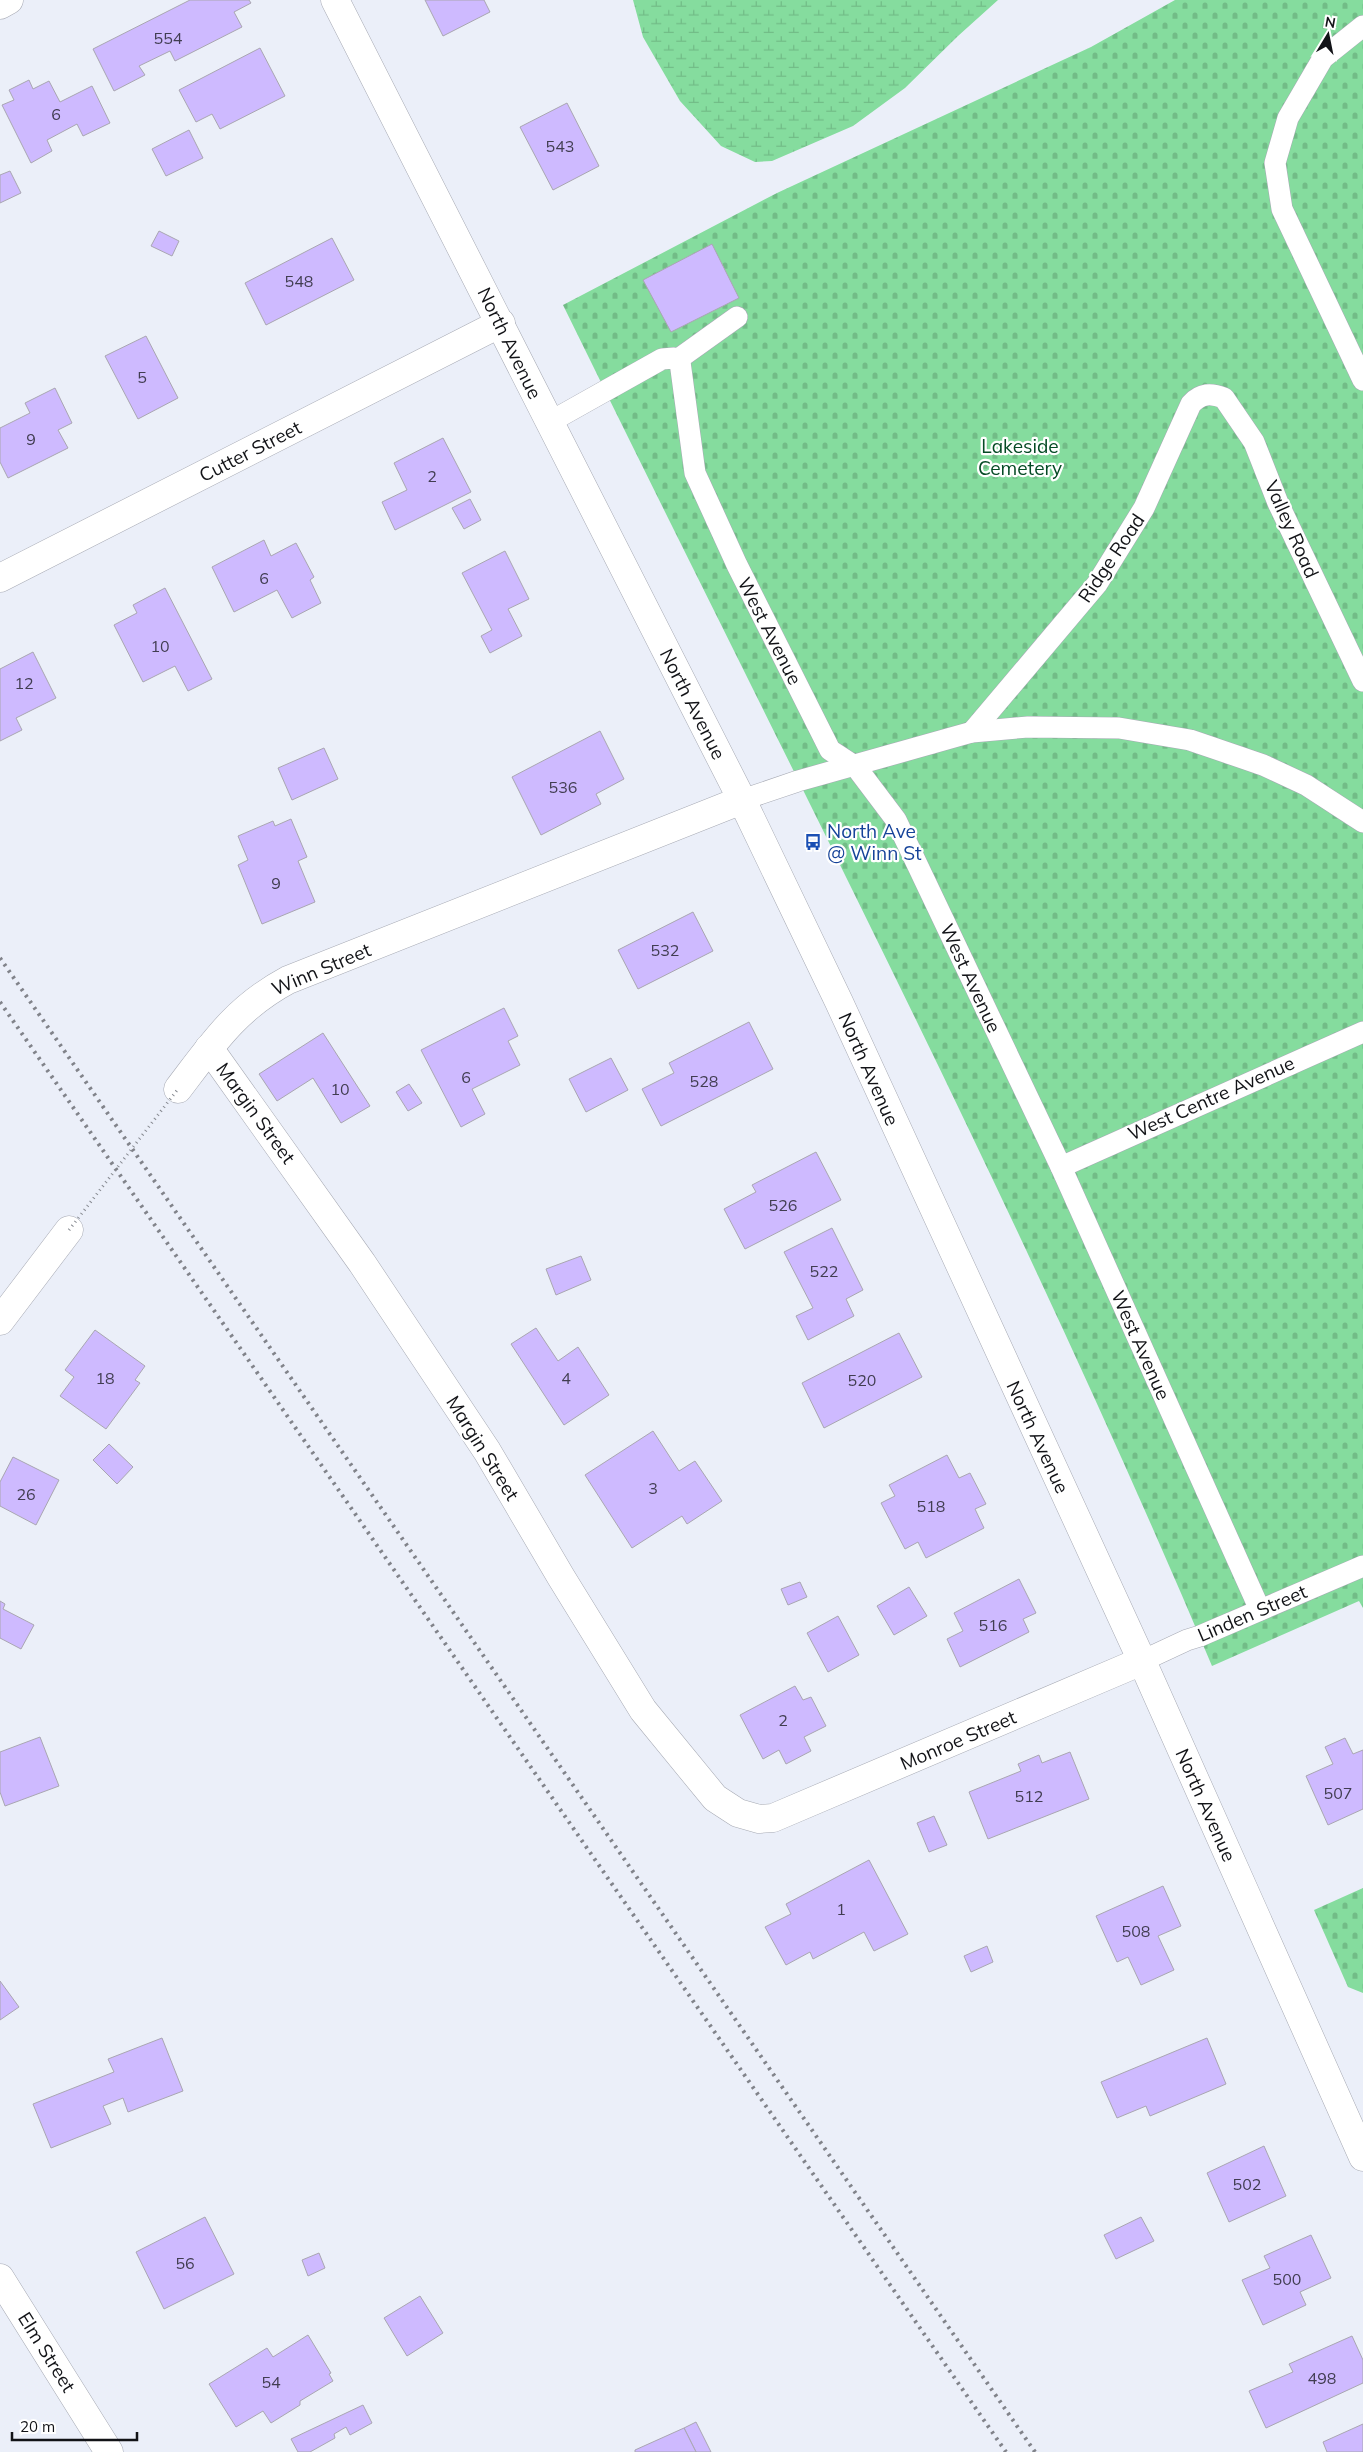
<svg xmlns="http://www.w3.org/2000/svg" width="1363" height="2452" font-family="Mulish,sans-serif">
<defs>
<pattern id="wetland-marsh" width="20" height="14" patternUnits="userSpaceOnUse" patternTransform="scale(1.25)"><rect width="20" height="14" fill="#85dc9e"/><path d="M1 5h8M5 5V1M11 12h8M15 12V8" fill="none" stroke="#72bc87"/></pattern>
<pattern id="cemetery-stones" width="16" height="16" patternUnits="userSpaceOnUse" patternTransform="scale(1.25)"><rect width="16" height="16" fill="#85dc9e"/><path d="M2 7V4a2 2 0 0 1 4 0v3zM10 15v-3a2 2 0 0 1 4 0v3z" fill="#72bc87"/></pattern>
</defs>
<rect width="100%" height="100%" fill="#ebeff9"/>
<path fill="url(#wetland-marsh)" d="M633,0H998L958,36L905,88L853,126L772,161L755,162L721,146L680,101L643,37Z"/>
<g fill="url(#cemetery-stones)">
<path d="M1175,0H1363V1608L1359,1601L1212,1666C1017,1203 784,757 563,305L777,193L1091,47Z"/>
<path d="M1363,1888V1993L1348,1987L1314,1910Z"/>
</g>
<g fill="#cebaff" stroke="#a9a6b1">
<path d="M190,0H249L251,3L234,12L242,27L175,61L170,51L139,66L145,75L114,91L93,49Z"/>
<path d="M425,0H484L490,12L443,36Z"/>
<path d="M260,48L285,96L220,129L212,114L196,122L179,90Z"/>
<path d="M29,80L33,89L49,81L60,102L92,86L110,123L83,136L77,124L47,140L52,151L31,163L2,105L14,100L9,90Z"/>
<path d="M567,103L599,166L553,190L520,127Z"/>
<path d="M189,130L203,158L166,176L152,149Z"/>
<path d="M10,171L21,193L0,203V175Z"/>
<path d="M159,231L179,241L172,256L151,246Z"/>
<path d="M332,238L354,280L266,325L245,283Z"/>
<path d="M712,244L739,298L671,332L643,280Z"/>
<path d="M146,336L178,398L138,419L105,356Z"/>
<path d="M55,388L72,423L58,430L68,448L8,478L0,462V428L30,413L25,403Z"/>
<path d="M443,438L471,492L395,530L382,502L407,490L394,463Z"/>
<path d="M470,499L481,520L464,529L452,508Z"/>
<path d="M264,540L271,556L296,543L314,577L310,580L321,603L292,618L277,590L234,612L212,567Z"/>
<path d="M505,551L529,599L508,609L522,636L490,653L481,636L492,630L462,573Z"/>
<path d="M165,588L212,679L188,691L175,666L143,682L114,625L137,613L133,605Z"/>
<path d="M33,652L56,698L16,718L22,730L0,741V669Z"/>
<path d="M600,731L624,779L596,794L601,804L541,835L512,777Z"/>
<path d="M324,748L338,779L292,800L278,768Z"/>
<path d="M291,819L307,857L298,861L315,902L262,924L238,865L248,860L238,836L273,821L275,826Z"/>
<path d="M693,912L713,951L638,989L618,950Z"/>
<path d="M504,1008L518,1036L508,1041L520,1065L472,1089L485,1114L461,1127L421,1050Z"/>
<path d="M749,1022L773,1069L661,1126L642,1089L674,1073L669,1063Z"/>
<path d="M323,1033L370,1106L341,1123L313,1078L277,1101L259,1074Z"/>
<path d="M611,1058L628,1090L586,1112L569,1079Z"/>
<path d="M409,1084L422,1103L408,1111L396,1092Z"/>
<path d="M816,1152L841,1200L745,1249L724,1209L756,1192L752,1185Z"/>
<path d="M832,1228L863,1290L846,1299L854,1316L808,1340L796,1316L813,1308L784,1252Z"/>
<path d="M581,1256L591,1280L556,1295L546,1269Z"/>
<path d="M536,1328L558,1361L578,1347L609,1395L564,1425L511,1344Z"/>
<path d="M95,1330L145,1366L135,1380L140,1383L106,1429L60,1396L74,1377L65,1370Z"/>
<path d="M899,1333L922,1377L824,1428L802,1383Z"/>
<path d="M653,1431L679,1471L695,1461L722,1501L687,1524L682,1516L632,1548L585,1475Z"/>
<path d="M109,1444L133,1467L117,1484L93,1460Z"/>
<path d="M947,1455L959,1478L970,1473L986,1504L975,1509L984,1528L926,1558L918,1542L905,1549L881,1503L895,1496L889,1485Z"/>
<path d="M13,1457L59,1480L36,1525L0,1506V1482Z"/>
<path d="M1019,1579L1036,1613L1023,1619L1029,1632L960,1667L947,1639L963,1631L954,1613Z"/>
<path d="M800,1582L807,1597L788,1605L781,1589Z"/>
<path d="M909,1587L927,1616L894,1635L877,1606Z"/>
<path d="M0,1601L5,1604L3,1609L34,1625L21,1649L0,1638Z"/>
<path d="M838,1616L859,1655L828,1672L807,1633Z"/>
<path d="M795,1686L803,1700L811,1697L826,1726L804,1737L811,1751L786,1764L779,1750L763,1759L740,1715Z"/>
<path d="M40,1737L59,1786L5,1806L0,1792V1752Z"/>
<path d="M1345,1738L1353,1754L1363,1750V1809L1328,1825L1306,1776L1333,1764L1325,1747Z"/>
<path d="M1070,1752L1089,1799L988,1839L969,1792L1021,1771L1018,1764L1039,1755L1042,1763Z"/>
<path d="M934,1816L947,1845L929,1852L917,1823Z"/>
<path d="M869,1860L908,1934L874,1951L864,1932L813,1959L810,1952L786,1965L765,1927L791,1914L786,1904Z"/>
<path d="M1163,1886L1181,1926L1158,1936L1174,1970L1141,1985L1128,1957L1117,1962L1096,1916Z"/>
<path d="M987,1946L993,1962L971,1972L964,1956Z"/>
<path d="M0,1981L19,2007L0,2020Z"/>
<path d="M162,2038L183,2091L128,2112L123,2098L103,2106L111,2124L51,2148L33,2104L114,2072L108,2059Z"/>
<path d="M1207,2038L1226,2084L1150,2116L1146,2106L1117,2118L1101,2082Z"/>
<path d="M1264,2146L1286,2196L1229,2222L1207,2173Z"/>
<path d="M205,2217L234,2274L164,2309L136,2252Z"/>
<path d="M1141,2217L1154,2241L1116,2259L1104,2235Z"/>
<path d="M1311,2235L1331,2278L1300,2292L1306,2305L1263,2325L1242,2280L1270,2268L1264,2256Z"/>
<path d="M319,2253L325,2268L308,2276L302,2260Z"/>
<path d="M420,2296L443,2333L407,2356L384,2318Z"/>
<path d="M308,2335L331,2373L329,2374L333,2381L300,2401V2405L271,2423L263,2411L236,2427L209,2384L267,2348L273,2357Z"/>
<path d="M1352,2336L1363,2360V2383L1266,2428L1249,2391L1293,2372L1289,2364Z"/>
<path d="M363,2405L372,2423L350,2435L346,2427L334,2434L335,2438L310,2452H298L291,2439Z"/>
<path d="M696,2422L711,2452H696L684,2428Z"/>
<path d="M1363,2424V2452H1327L1323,2442Z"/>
<path d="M684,2428L696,2452H635V2450Z"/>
</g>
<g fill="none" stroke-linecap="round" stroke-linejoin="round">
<g stroke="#a7aab4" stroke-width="22">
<g id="service">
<path d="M1363,26L1323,58L1288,118L1275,163L1282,209L1363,380"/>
<path d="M677,360L737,317"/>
<path d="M548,423L662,359L674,358L680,362L695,473L737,565L830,750L856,767L896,820L1061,1167L1260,1610"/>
<path d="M972,732L1097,584L1144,508L1191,404C1201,393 1211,393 1224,398L1254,442L1278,503L1363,681"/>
<path d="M742,800L798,781L972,732L1028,727L1119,728L1190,740L1263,765L1306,785L1363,822"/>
<path d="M1061,1167L1363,1032"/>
<path d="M1142,1661L1187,1640L1200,1636L1363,1566"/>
</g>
</g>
<g stroke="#a7aab4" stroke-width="29">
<g id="minor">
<path d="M0,5L9,0"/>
<path d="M0,578L501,323"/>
<path d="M209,1048L362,1263L487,1451L561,1577L643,1710L715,1798L738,1813L759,1819L773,1818L1142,1661"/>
<path d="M178,1089C213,1043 236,1008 288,980L742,800"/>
<path d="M0,1321L69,1230"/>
</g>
</g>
<g stroke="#a7aab4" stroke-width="29">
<g id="tertiary">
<path d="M335,0L742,800L839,1002L1142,1661L1363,2157"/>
<path d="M0,2278L109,2452"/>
</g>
</g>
<use href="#service" stroke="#fff" stroke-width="21"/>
<use href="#minor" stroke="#fff" stroke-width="28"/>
<use href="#tertiary" stroke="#fff" stroke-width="28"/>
<g stroke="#81838a" stroke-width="4" stroke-dasharray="2.5 5" stroke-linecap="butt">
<path d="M0,958L1035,2452"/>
<path d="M0,1002L1006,2452"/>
</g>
<path stroke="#878a91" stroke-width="3" stroke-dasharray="1 4" stroke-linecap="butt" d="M69,1230L178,1089"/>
</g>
<defs>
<g id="bus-bare" transform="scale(1.35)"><path d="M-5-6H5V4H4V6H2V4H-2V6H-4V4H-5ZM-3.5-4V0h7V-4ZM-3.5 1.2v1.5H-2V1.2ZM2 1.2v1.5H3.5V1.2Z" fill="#1a4fb4" stroke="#fff" stroke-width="2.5" paint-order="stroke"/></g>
</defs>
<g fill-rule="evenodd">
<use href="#bus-bare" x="813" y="842"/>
</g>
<g text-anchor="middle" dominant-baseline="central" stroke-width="4.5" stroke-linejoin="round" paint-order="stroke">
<g font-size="16" fill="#413d51">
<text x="168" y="38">554</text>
<text x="56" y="114">6</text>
<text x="560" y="146">543</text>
<text x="299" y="281">548</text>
<text x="142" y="377">5</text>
<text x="31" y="439">9</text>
<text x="432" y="476">2</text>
<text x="264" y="578">6</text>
<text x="160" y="646">10</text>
<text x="24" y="683">12</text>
<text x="563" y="787">536</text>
<text x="276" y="883">9</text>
<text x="665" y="950">532</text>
<text x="466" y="1077">6</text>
<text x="704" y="1081">528</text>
<text x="340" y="1089">10</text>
<text x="783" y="1205">526</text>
<text x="824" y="1271">522</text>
<text x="105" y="1378">18</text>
<text x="566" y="1378">4</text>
<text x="862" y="1380">520</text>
<text x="653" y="1488">3</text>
<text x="26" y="1494">26</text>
<text x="931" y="1506">518</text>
<text x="993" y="1625">516</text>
<text x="783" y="1720">2</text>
<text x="1338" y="1793">507</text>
<text x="1029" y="1796">512</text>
<text x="841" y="1909">1</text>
<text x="1136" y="1931">508</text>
<text x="1247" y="2184">502</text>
<text x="185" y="2263">56</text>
<text x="1287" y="2279">500</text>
<text x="1322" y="2378">498</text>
<text x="271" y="2382">54</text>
</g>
<g font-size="19" fill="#121317" stroke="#fff">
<text transform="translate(510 343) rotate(64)">North Avenue</text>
<text transform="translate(250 451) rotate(-27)">Cutter Street</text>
<text transform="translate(1292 529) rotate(66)">Valley Road</text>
<text transform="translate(1111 558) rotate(-56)">Ridge Road</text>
<text transform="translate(770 631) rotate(63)">West Avenue</text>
<text transform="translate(693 704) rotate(63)">North Avenue</text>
<text transform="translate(321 969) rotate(-23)">Winn Street</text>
<text transform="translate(971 978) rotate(65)">West Avenue</text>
<text transform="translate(869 1069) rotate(66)">North Avenue</text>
<text transform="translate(1211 1098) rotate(-24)">West Centre Avenue</text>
<text transform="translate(256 1113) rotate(54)">Margin Street</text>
<text transform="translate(1141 1345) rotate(66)">West Avenue</text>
<text transform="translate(1038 1437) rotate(65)">North Avenue</text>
<text transform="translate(483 1448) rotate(58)">Margin Street</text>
<text transform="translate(1252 1613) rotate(-23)">Linden Street</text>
<text transform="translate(958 1740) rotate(-23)">Monroe Street</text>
<text transform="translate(1206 1805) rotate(66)">North Avenue</text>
<text transform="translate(47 2352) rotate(58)">Elm Street</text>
</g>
<g font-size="19" fill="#044a24" stroke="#fff">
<text x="1020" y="446">Lakeside<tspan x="1020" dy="22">Cemetery</tspan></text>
</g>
<g font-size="19" fill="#164399" stroke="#fff" text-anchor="start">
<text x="827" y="831">North Ave<tspan x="827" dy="22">@ Winn St</tspan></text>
</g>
</g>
<g transform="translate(1328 35) rotate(10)" stroke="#ffffff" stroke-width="4" paint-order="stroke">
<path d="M0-4L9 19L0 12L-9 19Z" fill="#121317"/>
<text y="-8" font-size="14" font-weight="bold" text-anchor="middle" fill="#121317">N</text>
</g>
<path d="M12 2432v8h125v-8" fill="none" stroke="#121317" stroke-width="2.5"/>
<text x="20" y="2432" font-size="15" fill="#121317" stroke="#ffffff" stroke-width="4" paint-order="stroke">20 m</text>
</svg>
